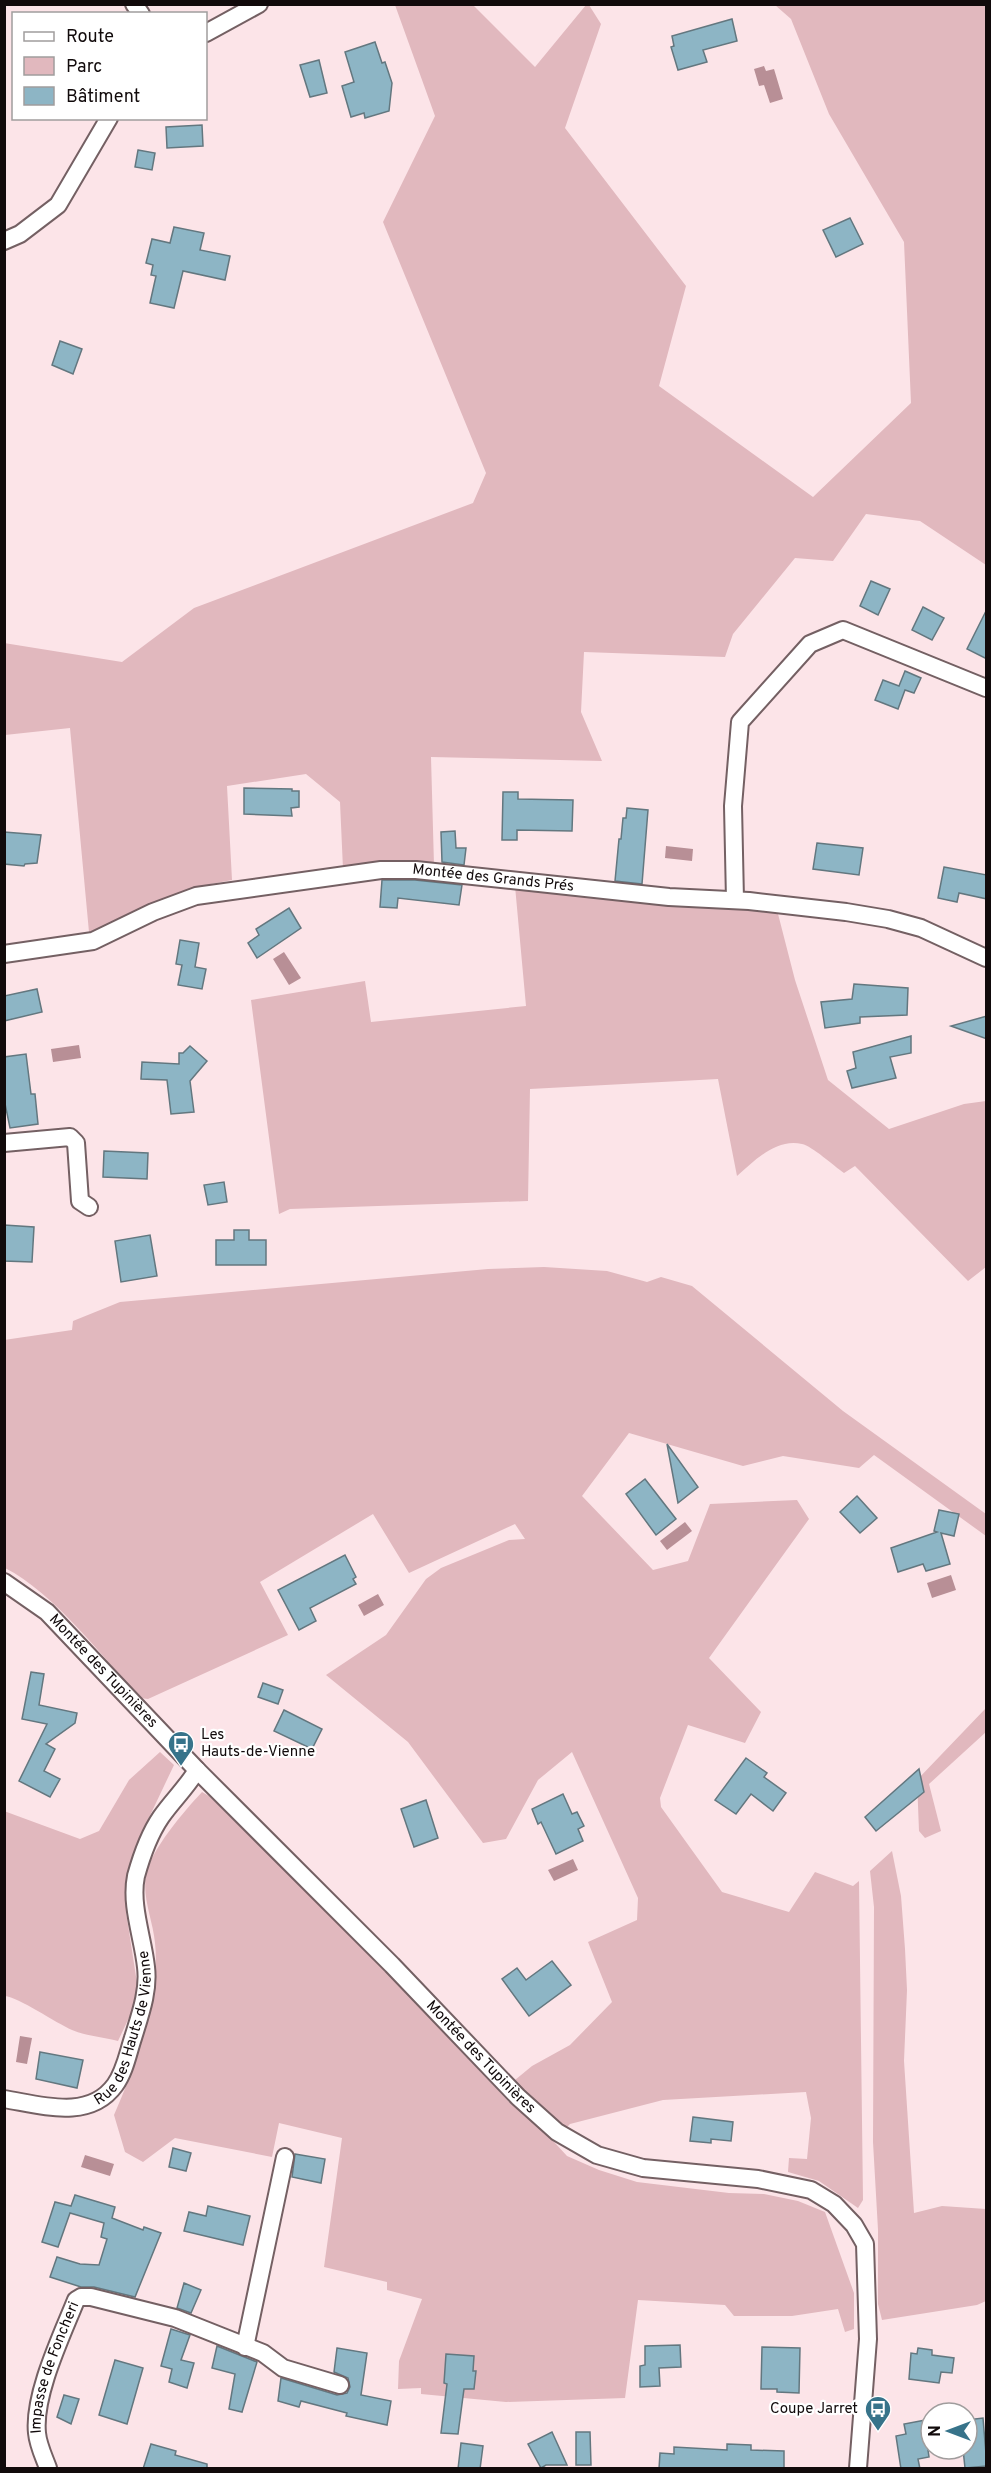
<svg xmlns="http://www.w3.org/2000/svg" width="991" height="2473" font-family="Overpass,sans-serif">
<rect width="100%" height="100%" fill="#fce4e8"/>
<g fill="#e1b8be">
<path d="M395,5H473L535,67L586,5H589L601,24L565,128L686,286L659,386L813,497L911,403L904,242L829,114L791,19L775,5H986V565L920,521L866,514L833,561L795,558L733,634L725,657L584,652L581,712L602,761L431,757L434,865L343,869L340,802L306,774L227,786L232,880L211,884L89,932L70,728L5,735L4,643L122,662L194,608L473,503L486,473L383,222L435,116Z"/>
<path d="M515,886L630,901L777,910L795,980L828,1080L889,1129L964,1104L986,1101V1267L968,1281L855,1166L844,1173C834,1166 812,1146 802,1144C776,1138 754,1161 737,1176L718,1079L530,1089L528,1201L290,1209L279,1214L251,1000L365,981L371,1022L526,1006Z"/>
<path d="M544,1267L607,1271L647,1282L661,1277L692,1286L843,1411L986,1514V1536L874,1455L859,1468L783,1456L743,1466L629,1433L582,1496L653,1570L688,1561L710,1504L797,1500L809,1519L709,1658L761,1712L745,1743L688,1725L660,1798L661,1807L722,1892L789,1912L815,1872L853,1886L859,1881L863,2200L858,2208L819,2181L788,2172L789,2158L807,2159L811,2118L806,2092L663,2100L570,2124L564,2130L538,2108L515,2080L532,2066L570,2045L612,2002L588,1942L637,1920L638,1898L572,1752L538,1780L506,1839L483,1843L408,1742L326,1675L386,1635L426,1579L441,1568L509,1540L525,1539L515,1524L409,1573L373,1514L260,1582L288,1635L148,1699L140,1698C102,1656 54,1593 5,1568L4,1340L72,1330L73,1321L120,1302L488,1269Z"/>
<path d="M986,1708V1732L929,1784L941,1831L925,1838L919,1831L917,1780Z"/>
<path d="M160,1752L174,1765L136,1845L129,1878L126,1912L137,1983L135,2005L118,2041C103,2037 86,2036 72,2030C56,2023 18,1997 5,1996L4,1811L80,1839L99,1831L129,1780Z"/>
<path d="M202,1792L209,1796L370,1955L510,2103L544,2131L567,2156L599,2170L637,2182L729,2193L764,2194L798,2201L825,2212L854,2293V2329L845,2332L838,2309L792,2316H734L725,2305L638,2300L625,2398L506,2402L421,2394V2388L398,2389L399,2361L422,2299L387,2290V2282L324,2267L342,2138L279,2123L272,2157L175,2138L143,2162L125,2152L114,2115C135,2067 161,1996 155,1943C153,1920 142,1898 146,1875C150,1851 185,1810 202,1792Z"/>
<path d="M892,1851L901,1896L905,1949L907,1990L904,2061L914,2213L942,2206L986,2209V2301L977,2305L882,2320L878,2304V2230L873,2142L874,1907L870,1871Z"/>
</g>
<g fill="#b88f96">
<path d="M764,66L766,71L774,69L783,99L770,103L764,85L759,86L754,69Z"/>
<path d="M666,846L693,849L692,861L665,858Z"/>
<path d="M284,952L301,978L289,985L273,959Z"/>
<path d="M79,1045L81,1058L53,1062L51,1049Z"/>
<path d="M685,1522L692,1531L667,1550L660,1541Z"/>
<path d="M951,1575L956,1590L932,1598L927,1583Z"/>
<path d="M378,1594L384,1605L364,1616L358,1605Z"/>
<path d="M573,1859L578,1870L554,1881L548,1870Z"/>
<path d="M20,2036L32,2038L27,2064L16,2062Z"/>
<path d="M85,2155L114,2164L110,2176L81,2167Z"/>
</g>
<g fill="#8db5c5" stroke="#63777f" stroke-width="1.5">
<path d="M732,19L737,41L703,50L707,62L678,70L671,47L674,46L672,36Z"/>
<path d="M375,42L382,63L385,62L392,83L389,111L365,118L364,113L351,117L342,86L354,82L345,52Z"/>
<path d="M319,60L327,93L310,97L300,65Z"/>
<path d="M202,125L203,146L167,148L166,127Z"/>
<path d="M138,150L155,153L152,170L135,167Z"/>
<path d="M850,218L863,244L836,257L823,230Z"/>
<path d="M174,227L204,233L200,250L230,256L225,280L183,271L174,308L150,303L156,276L151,275L153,265L146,263L152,239L170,243Z"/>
<path d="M60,341L82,349L73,374L52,365Z"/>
<path d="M871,581L890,589L878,615L860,606Z"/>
<path d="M923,607L944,618L932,640L912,630Z"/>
<path d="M987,609V659L967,649Z"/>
<path d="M905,671L921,678L914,693L905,690L898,709L875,700L883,680L899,686Z"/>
<path d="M244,788L292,789V791H299V807L291,808L292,816L244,814Z"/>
<path d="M503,792H518V799L573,800L572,831L517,830V840H502Z"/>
<path d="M627,808L648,810L642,884L615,881L619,839H621L623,818H626Z"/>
<path d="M455,831L456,848H466L464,865L442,862L441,832Z"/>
<path d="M4,832L41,835L37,863L25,864L24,866L4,864Z"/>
<path d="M817,843L863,848L859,875L813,869Z"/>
<path d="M944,867L987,875V899L959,893L957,902L938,898Z"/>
<path d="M382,880H415L462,885L459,905L398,898L397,908L380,907Z"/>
<path d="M289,908L301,928L257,958L248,943L259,935L256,929Z"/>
<path d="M180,940L199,943L195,967L206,969L202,989L178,985L182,965L176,964Z"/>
<path d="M854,984L908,988L907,1015L860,1017V1023L825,1028L821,1002L852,999Z"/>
<path d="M37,989L42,1012L4,1021V996Z"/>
<path d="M987,1016V1039L951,1026Z"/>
<path d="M911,1036V1053L890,1057L896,1078L852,1088L847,1071L856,1068L853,1052Z"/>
<path d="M190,1046L207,1061L190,1081L194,1112L171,1114L167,1080L141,1079L142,1062L179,1064V1053H183Z"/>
<path d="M26,1054L31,1094H35L38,1124L10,1128L4,1099V1057Z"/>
<path d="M104,1151L148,1153L147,1179L103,1177Z"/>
<path d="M224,1182L227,1202L208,1205L204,1185Z"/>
<path d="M4,1225L34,1227L32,1262L4,1261Z"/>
<path d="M234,1230H249V1240H266V1265H216V1240H234Z"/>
<path d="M150,1235L157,1276L121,1282L115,1241Z"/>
<path d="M667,1444L698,1487L678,1503Z"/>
<path d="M645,1479L676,1519L656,1535L626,1494Z"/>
<path d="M857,1496L877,1518L860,1533L840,1512Z"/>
<path d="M939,1510L959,1514L954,1536L941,1533L950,1564L926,1571L923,1564L898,1572L891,1548L937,1532L934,1531Z"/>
<path d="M345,1555L356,1577L353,1579L356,1584L310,1608L316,1621L299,1630L278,1590Z"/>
<path d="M31,1672L44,1674L39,1705L77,1713L75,1723L46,1744L55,1749L44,1771L60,1779L50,1797L19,1781L47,1724L22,1719Z"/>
<path d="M263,1683L283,1690L278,1704L258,1697Z"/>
<path d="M284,1710L322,1729L312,1749L274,1731Z"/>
<path d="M746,1758L767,1773L764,1777L786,1793L773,1811L751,1794L736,1814L715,1800Z"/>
<path d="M919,1769L924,1792L876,1831L865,1817Z"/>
<path d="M563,1794L572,1814L577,1812L584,1826L578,1829L583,1841L556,1854L541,1822L538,1824L532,1809Z"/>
<path d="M426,1800L438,1838L414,1847L401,1809Z"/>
<path d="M552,1961L571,1985L529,2016L502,1979L517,1968L526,1980Z"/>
<path d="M40,2052L83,2060L77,2088L36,2079Z"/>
<path d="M693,2117L733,2122L731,2141L711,2139V2143L690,2141Z"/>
<path d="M173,2148L191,2153L186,2171L169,2167Z"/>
<path d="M295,2154L325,2159L321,2183L292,2177Z"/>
<path d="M75,2195L115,2207L112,2218L143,2230L144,2227L161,2233L135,2297L94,2287H81L50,2277L57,2257L80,2264L99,2265L107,2239L101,2237L104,2223L70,2213L58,2247L42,2242L55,2202L71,2206Z"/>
<path d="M208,2206L250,2216L243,2245L184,2231L189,2212L206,2216Z"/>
<path d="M184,2283L201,2290L191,2313L177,2308Z"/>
<path d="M171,2329L190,2335L181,2360L194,2363L187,2388L169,2382L172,2369L161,2366Z"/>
<path d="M680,2345L681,2367L659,2368L660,2386L640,2387V2366L645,2365V2346Z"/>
<path d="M217,2346L257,2362L242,2412L229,2409L235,2374L212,2368Z"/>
<path d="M762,2347L800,2348L799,2393L777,2392V2389H761Z"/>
<path d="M337,2348L367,2353L361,2395L391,2401L387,2425L346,2416L347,2413L301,2401L299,2407L278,2401L281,2378L337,2395L347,2393L350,2387L348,2378L334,2372Z"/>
<path d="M918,2348L932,2350V2355L954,2358L952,2373L941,2372L939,2383L909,2379L911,2353L917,2354Z"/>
<path d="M446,2354L474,2356L473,2371H476L474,2389H464L458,2434L441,2433L447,2384L444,2383Z"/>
<path d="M115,2360L143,2368L127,2424L99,2415Z"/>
<path d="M64,2395L79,2399L71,2424L57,2417Z"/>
<path d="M983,2418L987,2466L965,2468L963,2449H967V2420Z"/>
<path d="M931,2419V2442L927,2443L929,2457L918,2459L920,2469H901L896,2436L906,2434L904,2424Z"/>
<path d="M552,2432L567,2465H546L541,2468L528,2444Z"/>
<path d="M576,2432H590L591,2465H576Z"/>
<path d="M461,2443L483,2446L480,2469H458Z"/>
<path d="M151,2444L176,2451L175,2455L207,2464V2469H143Z"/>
<path d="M727,2444L751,2445V2450L784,2451V2469H659L660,2453L674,2454V2447L727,2450Z"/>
</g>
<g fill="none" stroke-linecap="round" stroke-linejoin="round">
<g stroke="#746063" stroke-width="20">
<g id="minor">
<path d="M134,4L141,14"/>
<path d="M206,33L259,4"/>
<path d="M4,241L20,234L58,205L109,118"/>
<path d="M735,900L733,806L740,722L810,644L843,630L986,688"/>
<path id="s1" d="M4,954L93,941L153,912L196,896L381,870H416L669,897L749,901L846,912L888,919L921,928L986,958"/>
<path d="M4,1143L70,1137L76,1143L80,1201L89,1207"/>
<path id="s2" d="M4,1582L47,1612L197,1770L392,1965L518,2097L557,2132L597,2155L643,2168L758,2179L811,2190L834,2204L854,2225L865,2244L868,2339L858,2468"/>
<path id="s3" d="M4,2099C41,2105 89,2121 115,2085C125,2071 128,2053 133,2038C140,2015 149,1991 146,1967C143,1938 130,1905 136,1876C141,1858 150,1833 161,1817C172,1801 187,1787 197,1770"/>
<path d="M245,2347L285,2157"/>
<path id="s4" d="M48,2468C44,2457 38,2445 37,2433C33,2395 62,2335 76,2300L81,2297H91L175,2318L263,2353L283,2368L340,2385"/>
</g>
</g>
<use href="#minor" stroke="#fff" stroke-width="16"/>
</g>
<defs>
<g id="bus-pin" transform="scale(1.35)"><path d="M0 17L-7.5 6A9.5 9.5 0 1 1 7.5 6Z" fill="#37738a" stroke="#fff"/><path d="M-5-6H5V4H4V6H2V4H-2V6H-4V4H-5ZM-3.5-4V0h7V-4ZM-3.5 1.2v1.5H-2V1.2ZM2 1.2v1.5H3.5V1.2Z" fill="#fff"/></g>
</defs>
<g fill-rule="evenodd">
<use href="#bus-pin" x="181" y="1744"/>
<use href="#bus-pin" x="878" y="2409"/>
</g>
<g text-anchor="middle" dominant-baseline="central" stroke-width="4.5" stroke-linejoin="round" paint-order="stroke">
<g font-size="15" fill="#110a0b" stroke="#fff">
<text stroke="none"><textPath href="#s1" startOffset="502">Montée des Grands Prés</textPath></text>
<text stroke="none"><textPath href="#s2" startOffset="134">Montée des Tupinières</textPath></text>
<text stroke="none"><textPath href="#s3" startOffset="176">Rue des Hauts de Vienne</textPath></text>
<text stroke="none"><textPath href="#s2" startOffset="674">Montée des Tupinières</textPath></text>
<text stroke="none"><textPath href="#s4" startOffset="105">Impasse de Foncheri</textPath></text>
</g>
<g font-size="15" fill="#110a0b" stroke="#fff" text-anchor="start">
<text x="201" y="1735">Les<tspan x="201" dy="17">Hauts-de-Vienne</tspan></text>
<text x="858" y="2409" text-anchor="end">Coupe Jarret</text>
</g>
</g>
<rect width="991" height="2473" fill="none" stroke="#110a0b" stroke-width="12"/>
<rect x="12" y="12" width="195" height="108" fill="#ffffff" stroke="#a09d9d" stroke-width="1.5"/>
<rect x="24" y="32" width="30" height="9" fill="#ffffff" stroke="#a09d9d" stroke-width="1.5"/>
<text x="66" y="42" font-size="18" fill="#110a0b">Route</text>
<rect x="24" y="57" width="30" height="18" fill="#e1b8be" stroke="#a09d9d" stroke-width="1.5"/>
<text x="66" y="72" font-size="18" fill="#110a0b">Parc</text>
<rect x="24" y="87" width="30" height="18" fill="#8db5c5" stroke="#a09d9d" stroke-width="1.5"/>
<text x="66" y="102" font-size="18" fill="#110a0b">Bâtiment</text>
<g transform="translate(949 2431) rotate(270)"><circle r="28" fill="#ffffff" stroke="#a09d9d" stroke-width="1.5"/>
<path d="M0-4.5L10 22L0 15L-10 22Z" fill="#37738a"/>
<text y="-9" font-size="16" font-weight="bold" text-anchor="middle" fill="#110a0b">N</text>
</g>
</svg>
